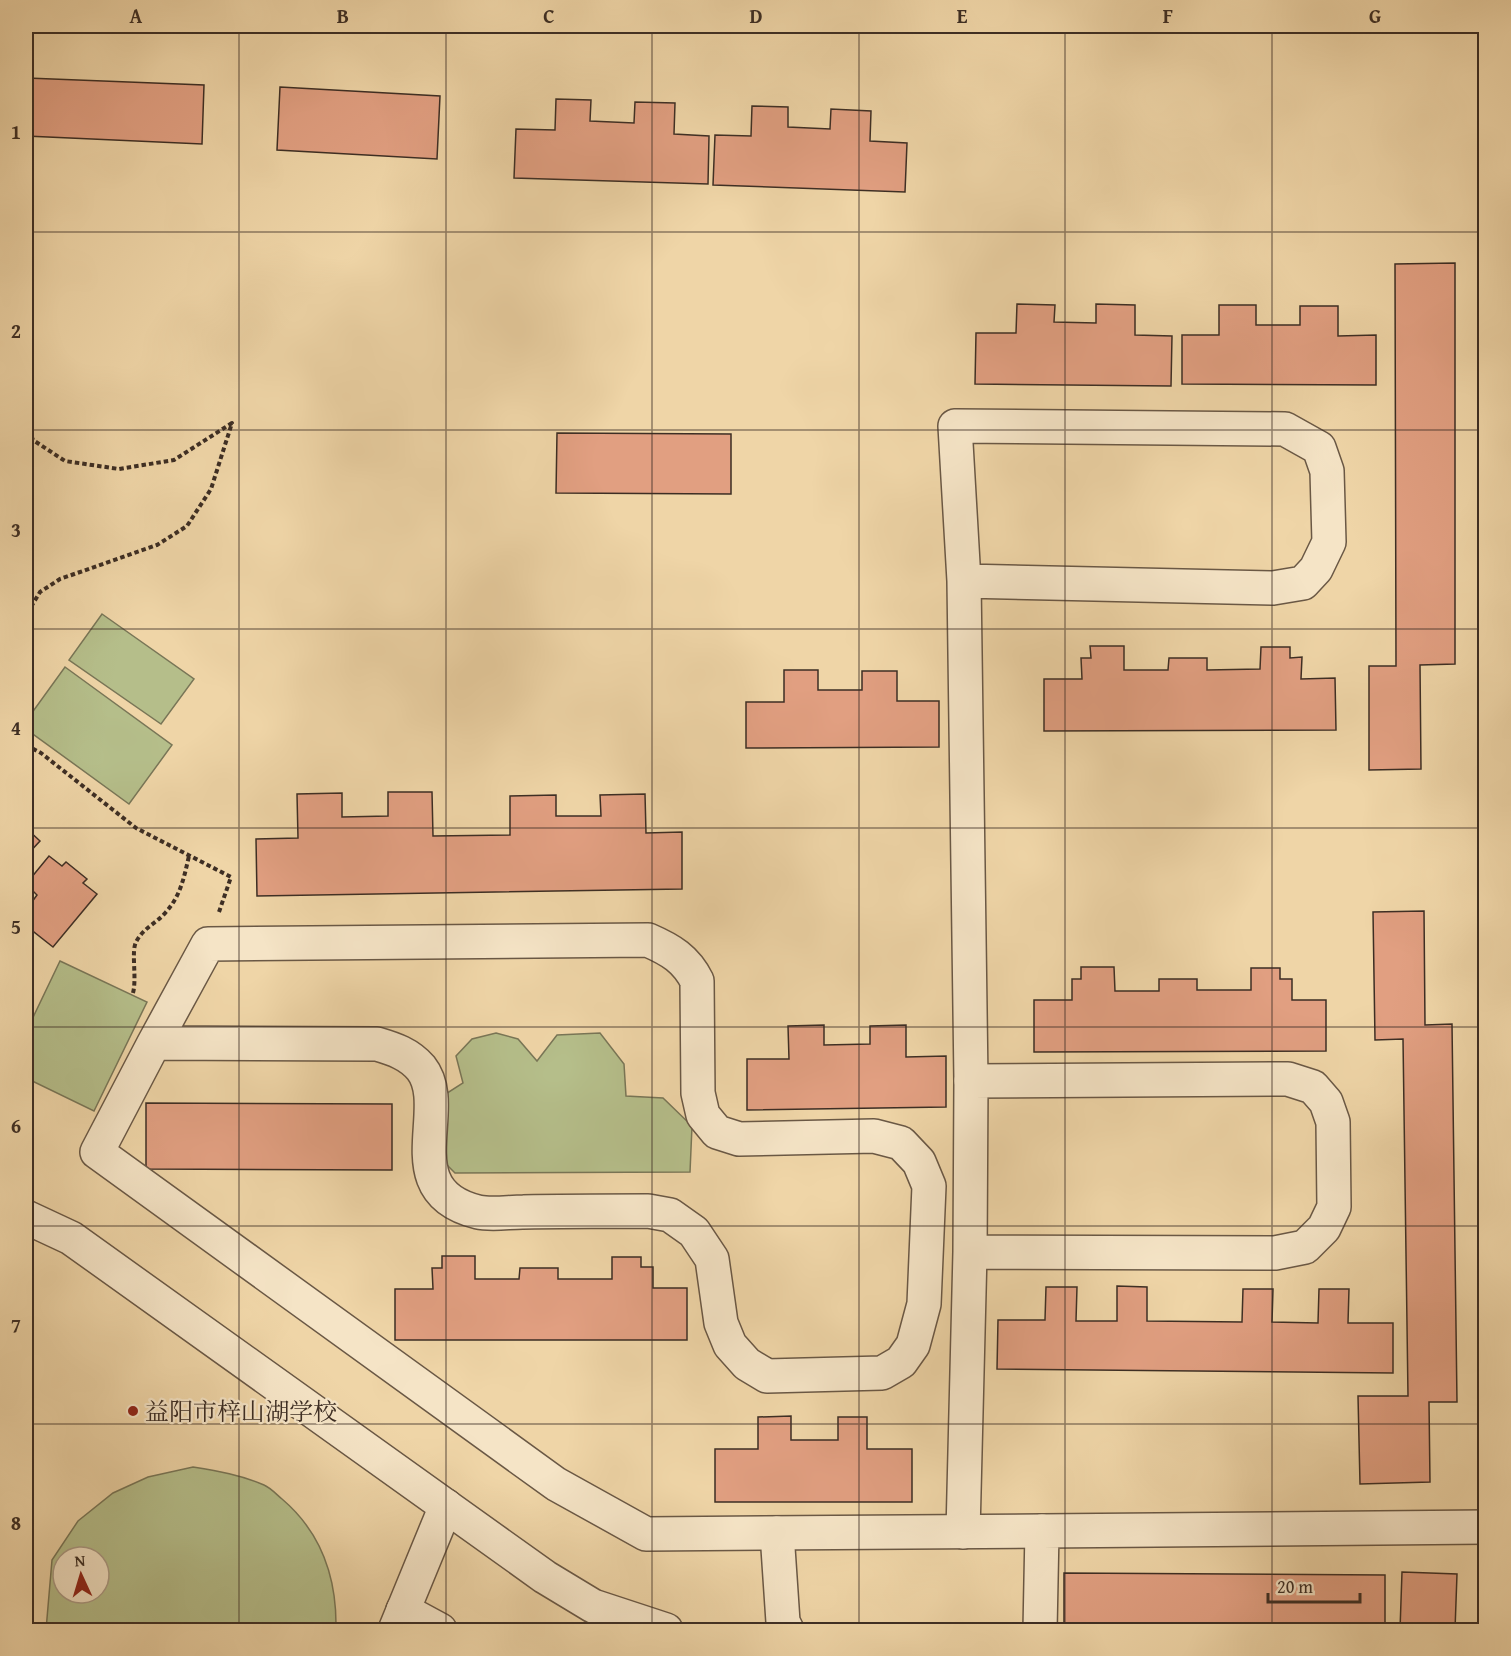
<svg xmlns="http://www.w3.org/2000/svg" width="1511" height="1656" font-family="'Gentium Book Plus','Noto Serif SC',serif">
<rect width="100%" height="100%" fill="#efd5a7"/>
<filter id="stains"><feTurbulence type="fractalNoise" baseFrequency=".00333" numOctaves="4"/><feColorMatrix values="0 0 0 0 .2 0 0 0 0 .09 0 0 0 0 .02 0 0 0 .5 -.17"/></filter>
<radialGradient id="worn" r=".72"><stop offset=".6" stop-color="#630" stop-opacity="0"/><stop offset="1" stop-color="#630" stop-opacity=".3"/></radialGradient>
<g fill="#b5be8a" stroke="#797657" stroke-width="1.5" fill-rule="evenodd">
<path d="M102,614L194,679L161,724L69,660Z"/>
<path d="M65,667L172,745L129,804L26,729V721Z"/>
<path d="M60,961L147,1002L94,1111L26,1078V1032Z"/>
<path d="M496,1033L518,1039L537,1061L557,1035L600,1033L624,1064L626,1096L663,1098L692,1126L690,1172L455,1173L440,1158L441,1097L463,1083L456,1056L472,1039Z"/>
<path d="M193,1467C218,1471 241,1475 264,1485C271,1488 277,1495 282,1499C322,1533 337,1580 336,1630H46L52,1560L78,1521L113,1493L148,1477ZM63,1557H99V1593H63Z"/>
</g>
<g fill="#e19f81" stroke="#3d2e24" stroke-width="1.5">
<path d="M27,78L204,85L202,144L26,136Z"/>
<path d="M280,87L440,96L437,159L277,150Z"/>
<path d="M556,99L591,100L590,121L634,123L635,102L675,103L674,134L709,136L708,184L514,178L516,129L555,130Z"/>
<path d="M752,106L788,107V127L830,129L831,109L871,111L870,141L907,143L905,192L713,185L715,135L751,136Z"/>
<path d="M1455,263V664L1420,665L1421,769L1369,770V666H1396L1395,264Z"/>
<path d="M1017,304L1055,305L1054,322L1096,323V304L1135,305V335L1172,336L1171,386L975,384L976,333H1016Z"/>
<path d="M1219,305H1256V325H1300V306H1338V336L1376,335V385L1182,384V335H1219Z"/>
<path d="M557,433L731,434V494L556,493Z"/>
<path d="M1090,646H1124V670H1168L1169,658H1207V670L1260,669L1261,647H1290V658L1302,657L1301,679L1335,678L1336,730L1044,731V679H1082L1081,658H1091Z"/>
<path d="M784,670H818V690H862V671H897V701H939V747L746,748V702H784Z"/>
<path d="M388,792H432L433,836L510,835V796L556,795V816H601L600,795L645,794L646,833L682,832V889L257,896L256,839L298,838L297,794L342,793V817L388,816Z"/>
<path d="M26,828L40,841L26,856Z"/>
<path d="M49,856L62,866L66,862L87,879L83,883L97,894L53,947L30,929L26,936V910L37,895L26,884Z"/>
<path d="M1424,911L1425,1025L1452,1024L1457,1402H1429L1430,1482L1360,1484L1358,1396H1408L1403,1039L1375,1040L1373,912Z"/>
<path d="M1081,967H1114L1115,991H1159V979H1197V990H1251V968H1280V979H1292V1000H1326V1051L1034,1052V1000H1072V979H1081Z"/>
<path d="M824,1025V1045L870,1044V1026L906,1025V1057L946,1056V1107L747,1110V1059H789L788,1026Z"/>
<path d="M146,1103L392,1104V1170L146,1169Z"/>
<path d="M442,1256H475V1279H519L520,1268H558V1279H612V1257H641V1267H653V1288H687V1340H395V1289H433L432,1268H442Z"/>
<path d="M1117,1286L1147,1287V1321L1242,1322L1243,1289H1273L1272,1322L1318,1323L1319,1289H1349L1348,1323H1393V1373L997,1369L998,1320H1045L1046,1287H1077L1076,1321H1117Z"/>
<path d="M791,1416V1440H838V1417H867V1449H912V1502H715V1449H758V1417Z"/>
<path d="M1402,1572L1457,1574L1455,1630H1400Z"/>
<path d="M1064,1573L1385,1575V1630L1064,1629Z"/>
</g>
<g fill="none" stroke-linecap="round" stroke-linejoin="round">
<g stroke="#6a5845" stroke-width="36">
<g id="minor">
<path d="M964,581L955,426L1285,429L1319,448L1327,471L1329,542L1316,569L1303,583L1273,588L964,581L971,1081"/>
<path d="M154,1043L208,944L648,940C671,950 686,959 697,981L698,1093L703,1115L717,1132L739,1139L874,1136L901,1143L919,1162L929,1186L924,1304L913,1345L901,1362L882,1373L767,1376L747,1364L730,1345L721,1323L712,1259L694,1232L670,1215L648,1211C606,1211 565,1211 523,1212C509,1212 491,1215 478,1212C392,1191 453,1108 421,1068C409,1054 394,1049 377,1044L154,1043L97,1152L556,1484L646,1534L1042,1531"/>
<path d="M26,1217L71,1238L545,1577L593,1606L666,1630"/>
<path d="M963,1532L970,1252L1275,1253L1305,1247L1324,1228L1334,1207L1333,1122L1326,1102L1313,1087L1288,1079L971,1081L970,1252"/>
<path d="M777,1533L783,1622L787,1630"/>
<path d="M403,1610L440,1630"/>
<path d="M395,1630L446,1506"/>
<path d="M1040,1630L1042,1531L1486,1527"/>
</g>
</g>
<g stroke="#3d2e24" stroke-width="4" stroke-dasharray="4.5 3" stroke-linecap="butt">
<path d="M26,422L33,440L65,461L119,469L174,460L232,423L211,489L187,526L157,545L60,579L40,592L26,615"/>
<path d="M26,745L41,753L136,828L231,877L219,912"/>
<path d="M133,993C137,978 131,952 136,942C144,927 156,924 166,912C181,895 184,877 189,856"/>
</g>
<use href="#minor" stroke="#f5e4c6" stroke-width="33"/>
</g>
<path fill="none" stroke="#3d2e24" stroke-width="1.5" stroke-opacity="0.55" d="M239,26V1630M446,26V1630M652,26V1630M859,26V1630M1065,26V1630M1272,26V1630M26,232H1486M26,430H1486M26,629H1486M26,828H1486M26,1027H1486M26,1226H1486M26,1424H1486"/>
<circle fill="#8f2418" stroke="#f5e4c6" stroke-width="2" cx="133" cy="1411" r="6"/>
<g text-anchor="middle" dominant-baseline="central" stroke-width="4.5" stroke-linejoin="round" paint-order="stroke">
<g font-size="24" fill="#3d2e24" stroke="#f5e4c6" text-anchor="start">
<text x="145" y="1411">益阳市梓山湖学校</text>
</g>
</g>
<rect width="1511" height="1656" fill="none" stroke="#efd5a7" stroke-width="66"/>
<g transform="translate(81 1575) rotate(356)"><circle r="28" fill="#f5e4c6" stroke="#ab9b85" stroke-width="1.5"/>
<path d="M0-4.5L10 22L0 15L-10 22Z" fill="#8f2418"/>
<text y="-9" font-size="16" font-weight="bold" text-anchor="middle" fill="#3d2e24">N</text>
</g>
<path d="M1268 1593v9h92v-9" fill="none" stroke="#3d2e24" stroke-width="3"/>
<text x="1277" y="1593" font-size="18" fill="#3d2e24" stroke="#f5e4c6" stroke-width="4.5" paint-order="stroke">20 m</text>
<rect x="33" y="33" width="1445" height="1590" fill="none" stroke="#3d2e24" stroke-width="2"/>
<g font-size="20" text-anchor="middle" font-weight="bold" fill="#3d2e24">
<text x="136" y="23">A</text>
<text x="343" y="23">B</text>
<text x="549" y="23">C</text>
<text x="756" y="23">D</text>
<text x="962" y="23">E</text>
<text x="1168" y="23">F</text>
<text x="1375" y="23">G</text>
<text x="16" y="139">1</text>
<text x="16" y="338">2</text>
<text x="16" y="537">3</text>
<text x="16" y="735">4</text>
<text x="16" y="934">5</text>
<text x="16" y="1133">6</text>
<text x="16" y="1332">7</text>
<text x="16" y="1530">8</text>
</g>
<rect width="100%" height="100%" filter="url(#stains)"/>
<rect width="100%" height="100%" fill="url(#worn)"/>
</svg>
